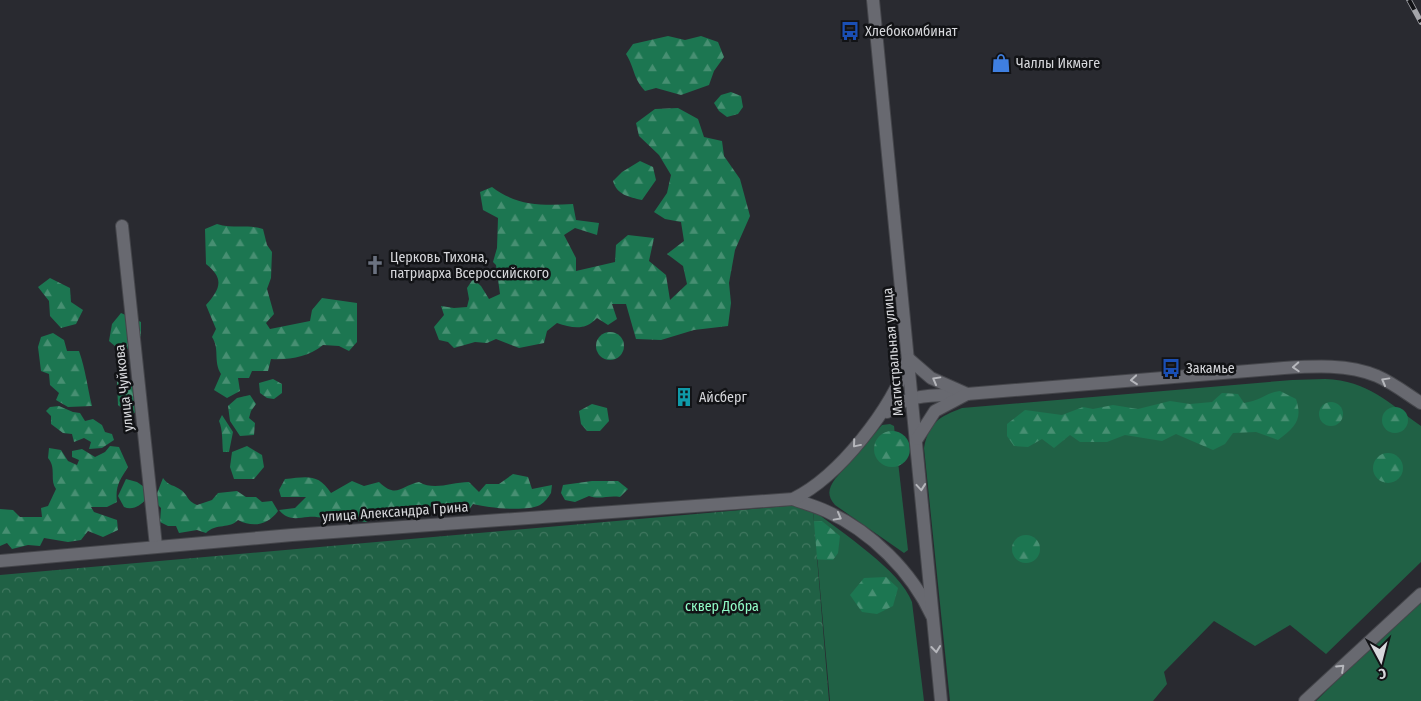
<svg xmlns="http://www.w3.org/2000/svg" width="1421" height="701" font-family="'Fira Sans Condensed',sans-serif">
<defs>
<pattern id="forest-firs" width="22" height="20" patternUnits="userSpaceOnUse" patternTransform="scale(1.25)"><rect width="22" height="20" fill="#1c7651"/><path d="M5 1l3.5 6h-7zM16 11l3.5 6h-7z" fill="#478f72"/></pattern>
<pattern id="park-crowns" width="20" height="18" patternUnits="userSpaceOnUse" patternTransform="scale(1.25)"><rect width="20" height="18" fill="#206145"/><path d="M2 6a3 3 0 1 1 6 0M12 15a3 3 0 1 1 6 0" fill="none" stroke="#40775f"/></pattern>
</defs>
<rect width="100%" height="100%" fill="#292a30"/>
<g fill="#206145">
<path d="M1325,379C1369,381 1387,402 1421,426V562L1326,654L1290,625L1255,646L1214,621L1164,672L1167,684L1153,701H950L924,448C929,422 939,417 962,408L1292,380Z"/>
<path d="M890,424L894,426L908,550L904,553L835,505C827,496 828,489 835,479L882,425Z"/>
<path d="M813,510C842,533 900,570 912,602L924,701H830Z"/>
<path d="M1421,598V701H1316Z"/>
</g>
<g fill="url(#forest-firs)">
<path d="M668,36L685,40L701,36L718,42L724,57L714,71L709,85L681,95L656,88L645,91C633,78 635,69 626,54L633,44Z"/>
<path d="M731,92L741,96L743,107L738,114L727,117L719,111L714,103L721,95Z"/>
<path d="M678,108L698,119L704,137L722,141L724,156L740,179L750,216L735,250L729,283L731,303L728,326L694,330L661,340L636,339L626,304H612L617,319L608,325L597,318C585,331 572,328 557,323L547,331L544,343L519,348L496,339L487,343L475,342L454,348L448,342L439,340L434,327L444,315L441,306L454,308L467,307L469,299L467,288L473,279L481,286L489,299L500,294L496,265L493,262L497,248L498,218L483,210L480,192L492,187C517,206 543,206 573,204L576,220L599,223L597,235L575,228L564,235L576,258V271L615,262L616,245L628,235L654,238L649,261L666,275L670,300L687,284L683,266L667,254L684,241L681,222L665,219L654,212L667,193L671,175L659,155L639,136L636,123L655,109Z"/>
<path d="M640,161L653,167L656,180L642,200C629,197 617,195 613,181L622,172Z"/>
<path d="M217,224C232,229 247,224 263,229L267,245L272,252L271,278L267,289L274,314L266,323L270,329L310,321L312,310L322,298L357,303V342L349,351L339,346L323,345C308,357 290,360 271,359L268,371H252L249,378H238L240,391L227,398L214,390L221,374C213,361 220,349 212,337L216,329L206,305C220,289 225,279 206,264L205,229Z"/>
<path d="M50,278L70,288L71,302L83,310L76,324L61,328L50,316L49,301L38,287Z"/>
<path d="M121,313L141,322V336L123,353L109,341L112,324Z"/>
<circle cx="610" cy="346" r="14"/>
<path d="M53,333L64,340L67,351H79C86,371 87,386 92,406L68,407L56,400L59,393L50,385L49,374L41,371L38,347L41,337Z"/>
<path d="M128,379L133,382L137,411L131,415L118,405L117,382Z"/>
<path d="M273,379L282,384V393L274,399L267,398L260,393L259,383Z"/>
<path d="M1280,391L1296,399C1303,420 1295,427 1278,440L1256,432L1233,433L1225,444L1213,450L1176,434L1162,441L1125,435L1107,442H1080L1070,435L1054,448L1042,439L1028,447L1014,446L1007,436V424L1025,410L1062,415L1083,407L1093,409L1113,405L1138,409L1170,401L1190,404L1212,402L1222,393L1238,394L1244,403C1261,401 1265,393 1280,391Z"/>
<path d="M250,395L256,404L251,411L249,418L255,423L254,435L240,436L230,421L228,406L237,398Z"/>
<circle cx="1331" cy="414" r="12"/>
<path d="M592,404L607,408L609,421L600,431H587L581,424L579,411Z"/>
<path d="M59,406L73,412L80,413L85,421L93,419L102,425L105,432L112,434L114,440L102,448L89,449L91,442L84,438L74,442L72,434L63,433L51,424V416L46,411L50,407Z"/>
<circle cx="1395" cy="420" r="13"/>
<path d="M222,415L233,432L229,452H223C222,442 223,430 219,421Z"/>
<circle cx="892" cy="449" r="18"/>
<path d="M110,446L119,447L128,467C120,480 115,486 117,502L107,507H91L94,512L117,520L118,530L103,537L88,531L81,540L68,542L44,538L40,546L28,545L12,549L7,543L0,546V509L13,510L20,517H42L41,508L48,506L56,489C49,479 57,469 48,458L49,448L61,450L68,461L77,465L79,460L72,457V451L82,449L95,457L105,452Z"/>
<path d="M247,446L262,455L264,467L254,479H234L230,467L232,452Z"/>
<circle cx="1388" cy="468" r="15"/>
<path d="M513,474L528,477L532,489L552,485L551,493C548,498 545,502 540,505C526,512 488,508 473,504L468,511L457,504L450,508L436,501L430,507L422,506L416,512C406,508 398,514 390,519L377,510L366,522L345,519L335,514C320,521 322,516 308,517C297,518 288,521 279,510L295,508L306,497H281L279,490L285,479C307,477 318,473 331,493L352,481L364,486L379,482C397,499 400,486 419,482C435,491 451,482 469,482L479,492L486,484H499Z"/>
<path d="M163,478C168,486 175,485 181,490C189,496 186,500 197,505L212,500L218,493L237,491L246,497H256L262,502L272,501L278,511C268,525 253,528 238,520C230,529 216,523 206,533L197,530L179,533L176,526H168L160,522L161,508L154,501Z"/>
<path d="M126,479L137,482L147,489V498C141,505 133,511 124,507L118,496Z"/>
<path d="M592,481H618L628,489L620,497C608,495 600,500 589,496L575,502L565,500L561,493L563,485Z"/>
<path d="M822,521L840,536L838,553L833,560L804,559L803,522Z"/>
<circle cx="1026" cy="549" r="14"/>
<path d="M886,577L898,588L893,606L877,614L862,612L850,595L864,578Z"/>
</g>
<path fill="url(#park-crowns)" d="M799,505L813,510L829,701H0V575Z"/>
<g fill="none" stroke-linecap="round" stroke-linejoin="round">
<g stroke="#45464b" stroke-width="14">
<path id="minor" d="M122,226L156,546"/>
</g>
<g stroke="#45464b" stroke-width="14">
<g id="tertiary">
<path d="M887,412C909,392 939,396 967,394"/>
<path d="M793,499C804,503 815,506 826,511C871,531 912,572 932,616"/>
<path d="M0,561L292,535L793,499C840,476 892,408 908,360"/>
</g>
</g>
<g stroke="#45464b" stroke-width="14">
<g id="secondary">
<path d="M873,0L941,701"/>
<path d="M909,359L931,378L967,394"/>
<path d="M917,439L935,411L967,394L1284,368C1315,366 1348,364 1377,376C1393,383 1407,394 1421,403"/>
<path d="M1305,701L1421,594"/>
</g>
</g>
<use href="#minor" stroke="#686970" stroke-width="12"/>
<use href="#tertiary" stroke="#686970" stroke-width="12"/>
<use href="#secondary" stroke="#686970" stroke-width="12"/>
<g stroke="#a4a5aa" stroke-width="5.5">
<path id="rail" d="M1409,0L1421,22"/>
</g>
<use href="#rail" stroke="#121316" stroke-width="4" stroke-dasharray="11" stroke-linecap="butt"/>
</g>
<defs><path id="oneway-chevron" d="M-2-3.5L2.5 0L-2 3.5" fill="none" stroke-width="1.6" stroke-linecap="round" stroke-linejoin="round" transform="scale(1.25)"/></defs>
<g stroke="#b6b7bc">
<use href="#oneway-chevron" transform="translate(1296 367) rotate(177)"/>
<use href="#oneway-chevron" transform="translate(936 380) rotate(-151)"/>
<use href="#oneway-chevron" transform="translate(1134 380) rotate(175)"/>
<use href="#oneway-chevron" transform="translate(1385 381) rotate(-151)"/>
<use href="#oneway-chevron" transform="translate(856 444) rotate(130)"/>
<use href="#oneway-chevron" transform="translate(921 487) rotate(85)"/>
<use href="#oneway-chevron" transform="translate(838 517) rotate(29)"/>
<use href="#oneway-chevron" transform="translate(936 649) rotate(84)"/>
<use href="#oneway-chevron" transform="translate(1341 668) rotate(-43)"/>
</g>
<defs>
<g id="bus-bare" transform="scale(1.5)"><path d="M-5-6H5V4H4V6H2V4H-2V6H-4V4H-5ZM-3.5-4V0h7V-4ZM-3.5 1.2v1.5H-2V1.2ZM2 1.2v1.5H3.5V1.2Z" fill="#1a4fb4" stroke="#121316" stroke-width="2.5" paint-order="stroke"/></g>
<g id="shop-bare" transform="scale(1.5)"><path d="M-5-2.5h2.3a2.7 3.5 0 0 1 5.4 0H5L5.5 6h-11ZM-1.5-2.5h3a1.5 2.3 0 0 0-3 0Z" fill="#3f7fe0" stroke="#121316" stroke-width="2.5" paint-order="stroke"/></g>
<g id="church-bare" transform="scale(1.5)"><path d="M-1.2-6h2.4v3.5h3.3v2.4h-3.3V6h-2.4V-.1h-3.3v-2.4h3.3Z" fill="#6b7280" stroke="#121316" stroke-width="2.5" paint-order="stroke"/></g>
<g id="building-bare" transform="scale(1.5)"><path d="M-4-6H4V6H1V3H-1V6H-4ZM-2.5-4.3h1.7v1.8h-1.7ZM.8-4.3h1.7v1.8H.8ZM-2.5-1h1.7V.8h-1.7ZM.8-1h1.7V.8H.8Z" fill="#0f9aa8" stroke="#121316" stroke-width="2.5" paint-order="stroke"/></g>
</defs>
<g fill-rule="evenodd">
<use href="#bus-bare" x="850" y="31"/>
<use href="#shop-bare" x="1001" y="63"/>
<use href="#church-bare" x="375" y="265"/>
<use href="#bus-bare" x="1171" y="368"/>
<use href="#building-bare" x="684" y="397"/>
</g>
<g text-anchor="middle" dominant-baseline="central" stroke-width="5" stroke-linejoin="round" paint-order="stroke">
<g font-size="14" fill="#d7d8dc" stroke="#121316" text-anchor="start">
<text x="865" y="31">Хлебокомбинат</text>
<text x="1016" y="63">Чаллы Икмәге</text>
<text x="390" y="257">Церковь Тихона,<tspan x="390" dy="16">патриарха Всероссийского</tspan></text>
<text x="1186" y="368">Закамье</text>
<text x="699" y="397">Айсберг</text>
</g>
<g font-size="14" fill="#d7d8dc" stroke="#121316">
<text transform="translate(893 352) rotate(-95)">Магистральная улица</text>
<text transform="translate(124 388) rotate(-96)">улица Чуйкова</text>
<text transform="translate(395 512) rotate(-4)">улица Александра Грина</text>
</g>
<g font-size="14" fill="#91fdc8" stroke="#121316">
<text x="722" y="606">сквер Добра</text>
</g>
</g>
<g transform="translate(1381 661) rotate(173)" stroke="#121316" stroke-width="4" paint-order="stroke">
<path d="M0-4L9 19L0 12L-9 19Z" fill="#d7d8dc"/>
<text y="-8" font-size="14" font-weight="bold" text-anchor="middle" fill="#d7d8dc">С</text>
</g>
</svg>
